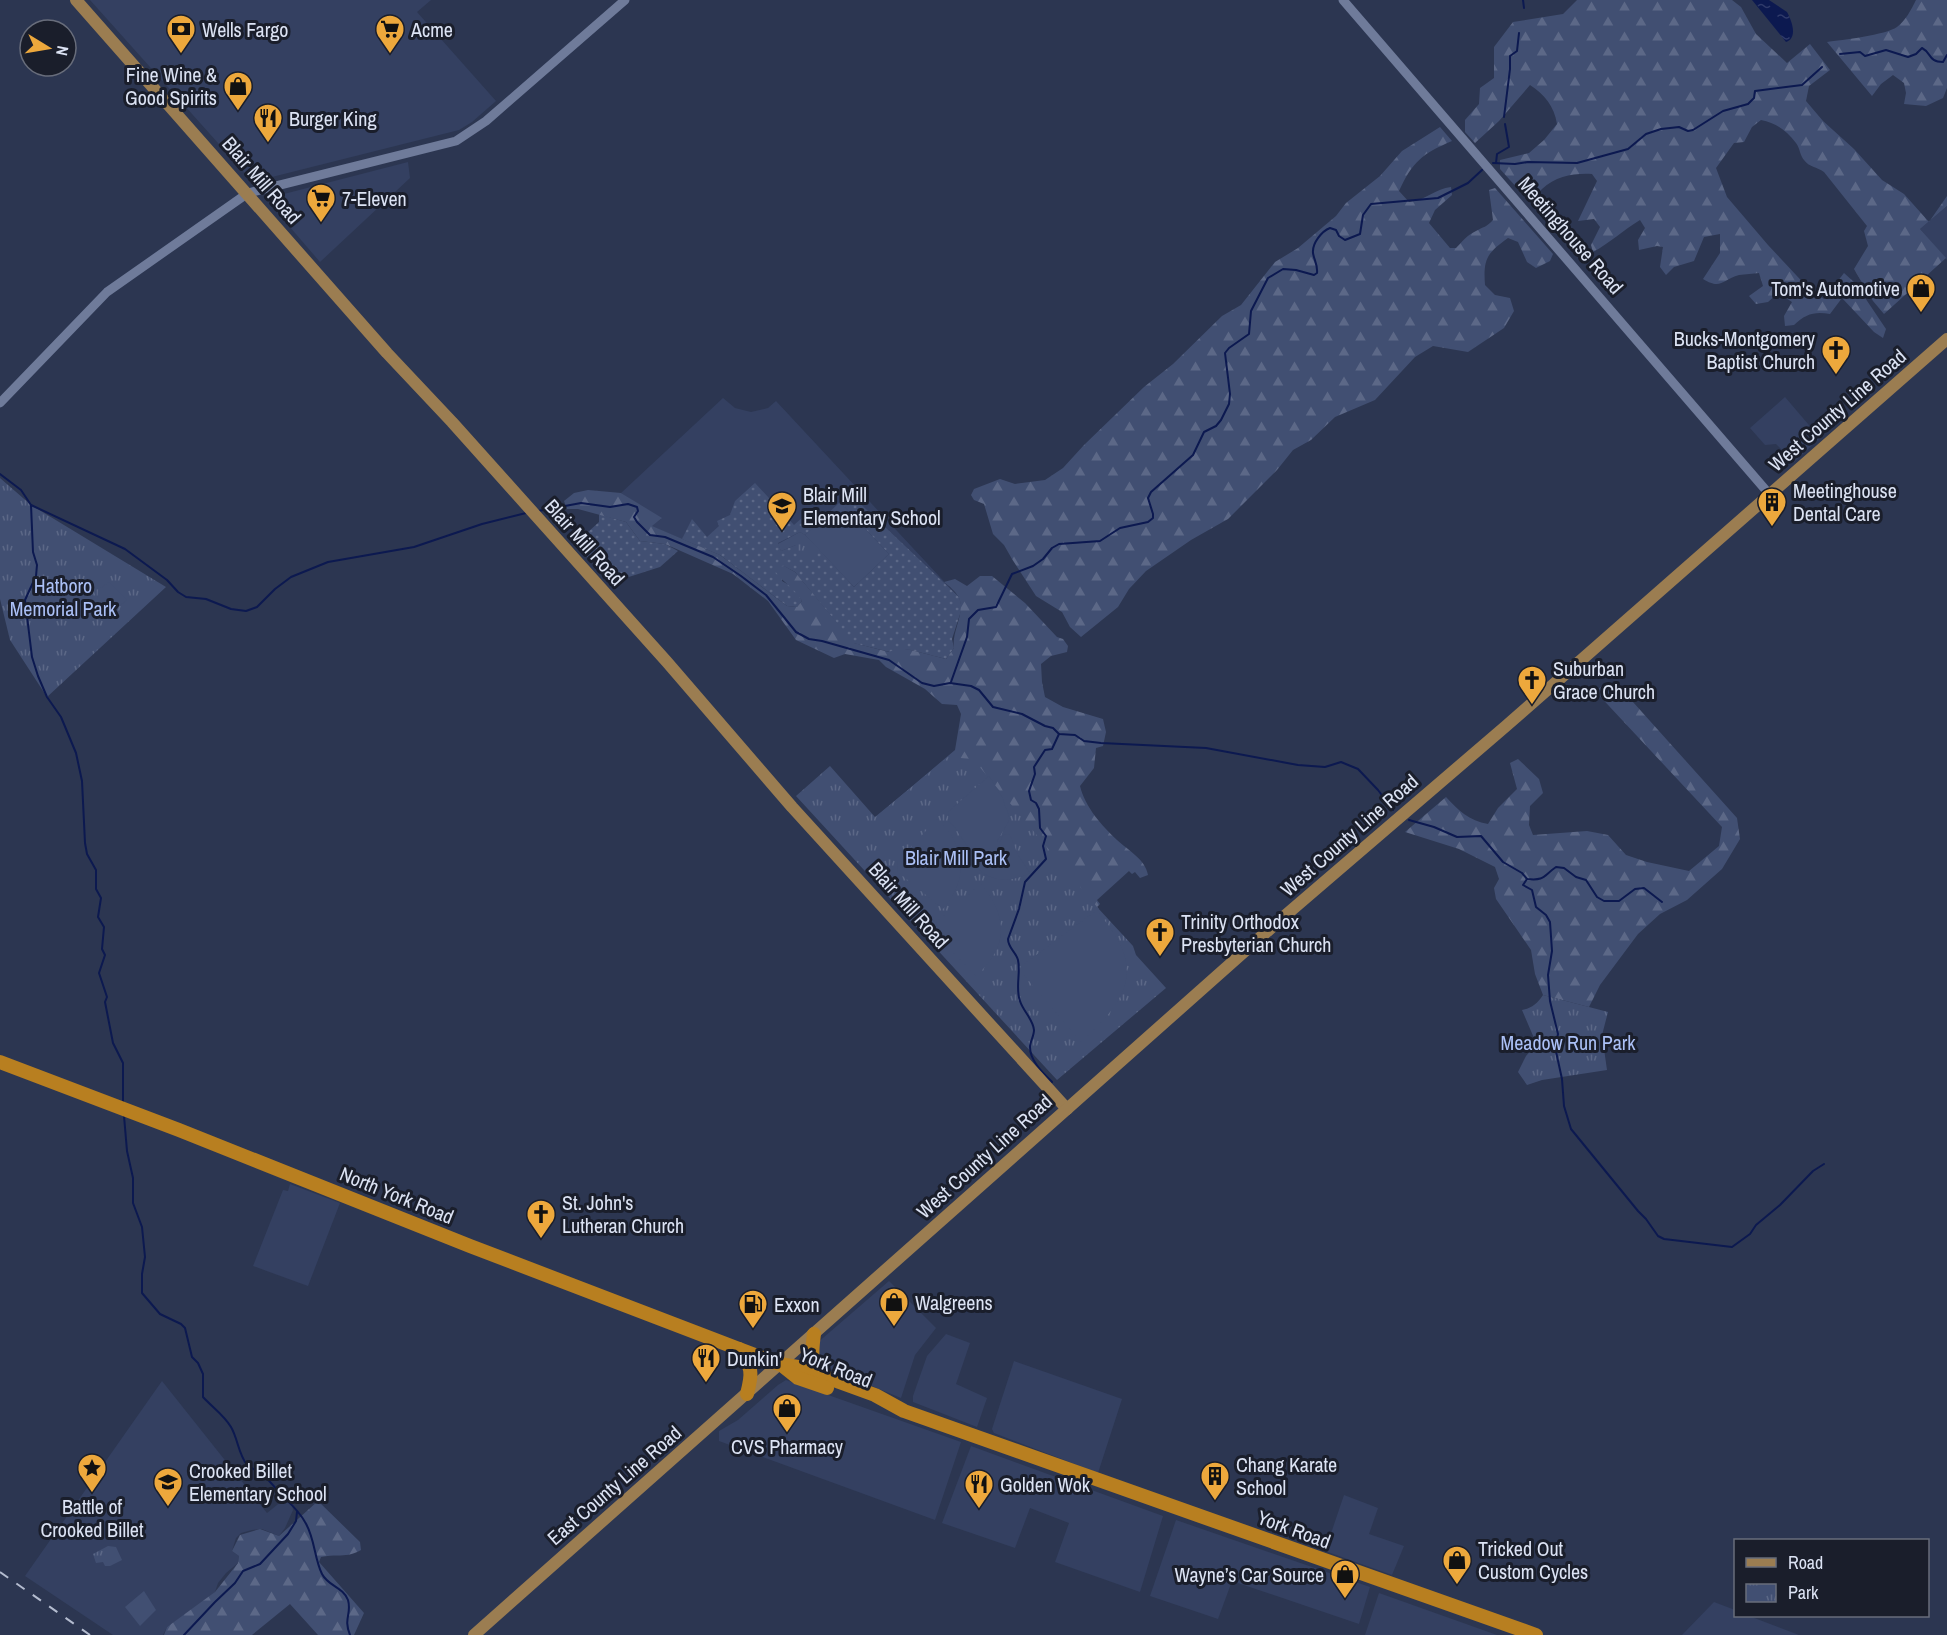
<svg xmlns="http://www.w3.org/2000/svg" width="1947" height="1635" font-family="'Archivo Narrow',sans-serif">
<defs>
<pattern id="grass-dots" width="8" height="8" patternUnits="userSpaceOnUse" patternTransform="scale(1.5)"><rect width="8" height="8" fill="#414f72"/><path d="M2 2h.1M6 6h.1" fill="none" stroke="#5c6887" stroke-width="1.8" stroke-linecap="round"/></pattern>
<pattern id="forest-firs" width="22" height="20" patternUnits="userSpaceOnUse" patternTransform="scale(1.5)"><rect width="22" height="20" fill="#414f72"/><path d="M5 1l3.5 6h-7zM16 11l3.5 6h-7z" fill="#5c6887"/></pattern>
<pattern id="park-tufts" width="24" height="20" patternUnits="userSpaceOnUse" patternTransform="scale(1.5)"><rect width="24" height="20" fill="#414f72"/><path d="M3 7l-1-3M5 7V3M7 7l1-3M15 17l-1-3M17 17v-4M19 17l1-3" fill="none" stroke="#5c6887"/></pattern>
<pattern id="water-ripples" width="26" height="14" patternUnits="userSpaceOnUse" patternTransform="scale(1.5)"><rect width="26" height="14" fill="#0c1950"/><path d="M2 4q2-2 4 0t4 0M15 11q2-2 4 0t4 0" fill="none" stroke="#2f3a6a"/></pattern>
</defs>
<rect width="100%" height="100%" fill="#2c3651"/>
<g fill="#344061">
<path d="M90,0H431L417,12L496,101L472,122L459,130L256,181H252Z"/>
<path d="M408,162L410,178L320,262L271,205L272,199L276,196Z"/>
<path d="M1947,206V260L1920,229Z"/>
<path d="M1785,397L1820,438L1794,462L1776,444L1765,445L1750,428Z"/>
<path d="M723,398L735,408L751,412L768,408L776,401L966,605L720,555L651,526L661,519L621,493Z"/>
<path d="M290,1184L340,1203L308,1286L253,1266L283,1190L288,1191Z"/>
<path d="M889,1281L936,1328L915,1355L901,1398L821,1365L816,1344Z"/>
<path d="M946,1334L970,1343L956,1384L987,1398L977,1427L913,1402V1396L927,1356Z"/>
<path d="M1014,1361L1122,1399L1098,1473L994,1433L992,1429Z"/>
<path d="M786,1380L961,1442L935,1520L719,1441V1431L738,1420L778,1385Z"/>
<path d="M162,1381L267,1513L282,1501L292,1504L293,1510L285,1528L279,1536L262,1529L252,1530L241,1533L236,1538L232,1551L239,1556L238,1563L226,1573L218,1583L215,1592L208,1599L167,1627L163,1635H113L25,1576Z"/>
<path d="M971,1446L1163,1516L1140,1592L1055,1562L1069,1523L1030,1508L1015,1548L942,1523Z"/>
<path d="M1344,1495L1378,1508L1369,1534L1404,1546L1392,1575L1325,1551Z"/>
<path d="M1176,1520L1370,1587L1359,1624L1232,1581L1218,1619L1150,1596Z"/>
<path d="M1379,1593L1497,1635H1365Z"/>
<path d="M1714,1602L1735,1610L1736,1616H1749L1799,1635H1682Z"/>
</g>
<g fill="url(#grass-dots)">
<path d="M755,483L794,525L803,517L813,528L805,535L800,532L778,543L781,551L796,545L816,546L854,587L889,554L840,502L848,492L959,597L962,608L952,639L954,648L946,659L911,650L898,649L890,652L853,643L795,572L784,566L782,581L796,589L802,601L797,607L787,606L720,555L682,539L692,519L707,537L719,526L717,521L730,515L735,501Z"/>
<path d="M599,514L626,522L640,541L665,544L678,551L660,567L610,583L573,541L588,532L599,522Z"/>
</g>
<g fill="url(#forest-firs)">
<path d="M1577,0H1732L1741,7L1756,34L1787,63L1810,44L1830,70L1809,86L1806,101L1823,121L1854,149L1882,180L1904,194L1929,222L1947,196V206L1920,229L1946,258L1884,314L1873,301L1854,269L1868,246L1864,231L1867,226L1824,172C1817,167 1809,167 1804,160C1800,156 1800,148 1796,143C1786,130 1776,123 1761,120L1752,127L1744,142L1734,143L1716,168L1727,197L1768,245L1811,291L1824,299L1844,273L1855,283L1886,329L1883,338L1874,332L1842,298L1830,314C1815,311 1805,314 1794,325L1785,326L1784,316L1792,302L1778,293L1768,302L1756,304L1749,296L1763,286L1759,273C1753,274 1745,274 1739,275C1722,280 1721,290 1703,279L1720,253V234L1704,237L1694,261L1674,267L1666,275L1660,267L1663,247L1657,246L1639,250L1638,240L1645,228L1640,220C1623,230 1610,243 1593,252L1591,245L1600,227L1594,219L1578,221L1597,181L1592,174C1574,173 1556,176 1542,189C1537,194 1536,198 1528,200L1500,169V160L1529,153L1544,140L1557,124C1554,106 1545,95 1530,85L1499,121L1475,143L1465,132V120L1479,104L1480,88L1494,78V47L1513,22L1563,14Z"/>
<path d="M1916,0H1947V88L1943,98L1926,106L1904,104L1906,93L1904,83L1893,75L1881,84L1872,96L1827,42C1842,40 1886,35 1897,27C1906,20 1911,10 1916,0Z"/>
<path d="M1440,127L1452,141C1422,154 1413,161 1399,191L1409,202C1425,201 1436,188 1451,187L1452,195L1435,210L1429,223L1450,248H1456C1462,242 1467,235 1476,231C1483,227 1487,227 1493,220L1489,190L1495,188L1553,254L1550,261L1536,268L1527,262L1518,242L1508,238C1487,253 1483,259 1485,285L1495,295L1510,298L1514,311L1504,328L1468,352L1433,346L1415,357L1375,400L1335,417L1311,440L1293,450L1277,470L1228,519L1191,540L1146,571L1129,589L1118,607L1081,637L1070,627L1062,612L1036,596L1012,559L1004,545L993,534L984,504L974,500L971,495L974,489L1000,479L1015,484L1045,480L1063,468L1084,445L1144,387L1173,364L1222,316L1241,305L1275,262L1298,248L1336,216L1346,203L1380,176L1402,151Z"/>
<path d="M588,490L621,493L662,518L652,526L720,555L787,606L797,607L802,601C795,588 783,583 775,571L778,567L784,566L795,572L854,643L889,652L898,648L911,650L946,659L954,648C951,632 967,611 958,596C955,591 949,586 944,582L955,579L967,586L980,576H992L1025,603L1057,637L1063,639L1068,646L1067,652L1051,656L1041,664L1042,682L1045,697L1063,707L1103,719L1106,732L1103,746L1096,748L1094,768L1080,786C1085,807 1102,826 1117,840C1129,851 1145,859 1148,875L1140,878L1135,872L1132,874L1129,871L1097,900L1100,904L1097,907L1099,909L870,822L955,750L961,714L957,705L942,704L925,689L886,667L879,660L845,654L834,658L796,640L768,601L733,574L665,544L640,541L626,522L578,509H567L564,501L574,493Z"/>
<path d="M1605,684L1624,692L1737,818L1740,839L1722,869L1687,900L1660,914L1638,934L1600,985L1589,1007L1543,995L1535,974L1531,950L1496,899L1494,888L1499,879L1495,867L1459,849L1405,832L1446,797C1458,810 1469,821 1488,824L1498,808L1517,789L1510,763L1518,759L1539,779L1543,793L1530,806L1529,825L1533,835L1587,831L1608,835L1626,855L1647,862L1689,871L1719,846L1722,827L1595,691Z"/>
<path d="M318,1501L360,1542L361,1550C346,1559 337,1553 321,1557L319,1562L364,1613L354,1635H318L290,1604L252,1635H164L167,1627L215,1592L238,1563L239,1556L232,1551L240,1535L260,1529L279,1536Z"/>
</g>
<g fill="url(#park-tufts)">
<path d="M0,478L31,505L166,587L47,697L10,640L0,599Z"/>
<path d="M800,532L805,535L816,546V557L811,560L801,558L796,545L781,551L778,544Z"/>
<path d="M948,757L973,759L1097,907L1133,946L1136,955L1166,988L1057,1080L796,796L830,766L875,817Z"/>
<path d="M1543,995L1608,1012L1602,1035L1607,1070L1542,1080L1527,1085L1518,1072L1526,1056L1533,1048L1534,1038L1522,1010C1532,1008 1537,1004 1543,995Z"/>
<path d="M108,1546L116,1547L122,1560L110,1566H105L103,1562L96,1563L93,1554Z"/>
</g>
<g fill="#414f72">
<path d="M840,502L889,554L854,587L805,535Z"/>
<path d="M109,582L127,600L109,614L97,606L98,590Z"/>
<path d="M989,776L1002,797L1010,819L996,843H999L1004,834L1010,835L1018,855L1030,873C1010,883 989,883 973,864L977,861L956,829L948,820L949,811Z"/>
<path d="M937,819C966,845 969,878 943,909L898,872L897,862Z"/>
<path d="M981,884C1008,917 1009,946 976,976L936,935L937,921Z"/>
<path d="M1097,910C1103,919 1111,928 1116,937C1144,983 1112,1013 1081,1042L1024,975V964Z"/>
<path d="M144,1591L156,1610L140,1626L125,1607Z"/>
</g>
<path fill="url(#water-ripples)" d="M1752,0H1769L1787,12C1792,21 1798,38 1786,42Z"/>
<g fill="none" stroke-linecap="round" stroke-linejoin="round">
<g stroke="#0c1950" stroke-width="2">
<path d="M1523,0L1524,8"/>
<path d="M1840,54L1860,52L1865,56L1886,50L1908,57L1916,54L1922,48C1932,53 1928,62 1943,62L1947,55"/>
<path d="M1504,117L1510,69V56L1517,51L1519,33"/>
<path d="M1493,163L1515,164L1528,162L1577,163L1628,149L1646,134L1661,129L1679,127L1688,131L1693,130L1723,111L1748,104L1754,98L1755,91L1802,85L1822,67"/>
<path d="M1496,163L1497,154L1509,147L1505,124"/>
<path d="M0,474L21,490L31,505L33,552L37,565L36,576L25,600L32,657L38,676L47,697L61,717L76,753L82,781L85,843L87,854L96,870V889L101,898L98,917L104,927L102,949L105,955L99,973L107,997L105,1002L113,1043L123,1063V1104"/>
<path d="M31,505L125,549L167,580L178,592L186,597L206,599L231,609L246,611L257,607L275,589L291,577L328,562L414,547L482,524L526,513"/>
<path d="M538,511L581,503L610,507L628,504L637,507L638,511L634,517L637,522L650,535L665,537L713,557L741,576L766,595L796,632L809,639L822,641L889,660L922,683L934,686L950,683L971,686L979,690L993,707L1022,714L1045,726L1053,728L1059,734L1075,735L1084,741L1101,743L1206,748L1298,765L1325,767L1341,762L1358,769L1378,790L1393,810"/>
<path d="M951,682L967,637L969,619L978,610L996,607L1012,574L1033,566L1043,559L1052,548L1059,544L1100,541L1120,528L1148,522L1153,518V514L1148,498L1151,492L1193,455L1204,432L1216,426L1221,420L1229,404L1230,394L1225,353L1229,348L1249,334L1251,311L1268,278L1283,269L1296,270L1314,275L1317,273C1318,265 1314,260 1313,253C1312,243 1322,231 1330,228L1336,230L1339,236L1345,240L1360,234L1363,215L1371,204L1438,198L1468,183L1482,170"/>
<path d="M1409,820L1434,827L1457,837L1481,836L1503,862L1522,873L1527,879C1545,881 1543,876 1556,867L1564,868L1576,877L1586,880L1597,897L1604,901H1619L1635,889L1644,888L1662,902"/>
<path d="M1527,879L1523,885L1532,890L1536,907L1546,915L1550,922L1552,951L1548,975L1550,1001L1558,1034L1555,1047L1562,1079L1564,1106L1571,1129L1638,1211L1646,1219L1658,1236L1664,1239L1732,1247L1750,1234L1756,1225L1780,1205L1813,1171L1824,1164"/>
<path d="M1052,1082C1043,1073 1030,1061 1030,1047C1030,1042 1034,1036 1034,1030C1033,1019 1023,1011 1020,1001C1015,987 1021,973 1018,960C1016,952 1008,948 1008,939L1019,909L1025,882L1046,859L1043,846L1046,836L1040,828L1039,809L1036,803L1031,800L1029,791L1035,774L1034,767L1045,750L1052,749L1059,734"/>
<path d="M124,1116L127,1151L133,1178V1203L142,1227L145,1257L142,1274V1293L160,1314L181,1324L185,1328L192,1357L198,1363L203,1374V1397C212,1407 224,1415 231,1427C238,1439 238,1453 247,1465C252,1470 257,1469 262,1474C268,1479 273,1485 278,1491C287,1501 298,1509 305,1522C315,1538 314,1558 322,1574C328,1586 343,1587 348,1600C352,1614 343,1618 350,1635"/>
<path d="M184,1635L215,1602L235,1583L243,1571L260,1564L288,1534L296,1521L297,1512"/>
</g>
<g stroke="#6f7b9a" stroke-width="9">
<path d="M1343,0L1770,495"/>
<path d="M0,403L107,292L248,193L456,141L486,121L625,0"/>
</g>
<g stroke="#9b7d51" stroke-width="12">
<path d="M76,0L387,353L452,422L667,662L792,807L1067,1109"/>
<path d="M474,1635L1280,920L1506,726L1947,339"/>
</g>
<g stroke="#b87f20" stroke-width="14">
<path d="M0,1062L179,1130L470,1246L739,1349L779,1364L798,1367L875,1395L904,1411L1536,1635"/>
<path d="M814,1334C812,1350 809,1364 823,1375"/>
<path d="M739,1349C752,1367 753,1372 747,1394"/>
<path d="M783,1366L798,1378L827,1388"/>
</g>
<path stroke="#b4bccf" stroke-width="2" stroke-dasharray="10 10" stroke-linecap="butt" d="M0,1572L90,1635"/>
</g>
<defs>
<g id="bank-pin" transform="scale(1.5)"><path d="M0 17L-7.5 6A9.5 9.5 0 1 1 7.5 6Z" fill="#eda83c" stroke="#1a1e2b"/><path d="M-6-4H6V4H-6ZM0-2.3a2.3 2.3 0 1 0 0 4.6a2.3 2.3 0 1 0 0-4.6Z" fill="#111"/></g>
<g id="supermarket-pin" transform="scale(1.5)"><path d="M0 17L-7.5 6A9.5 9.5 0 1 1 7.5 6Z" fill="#eda83c" stroke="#1a1e2b"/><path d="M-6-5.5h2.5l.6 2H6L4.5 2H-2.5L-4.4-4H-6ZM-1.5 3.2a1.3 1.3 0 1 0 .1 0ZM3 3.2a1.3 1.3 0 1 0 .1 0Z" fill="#111"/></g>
<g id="shop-pin" transform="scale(1.5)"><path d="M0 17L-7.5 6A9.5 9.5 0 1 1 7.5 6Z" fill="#eda83c" stroke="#1a1e2b"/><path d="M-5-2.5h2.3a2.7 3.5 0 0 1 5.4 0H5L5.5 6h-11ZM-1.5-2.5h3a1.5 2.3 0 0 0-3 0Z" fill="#111"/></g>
<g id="restaurant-pin" transform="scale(1.5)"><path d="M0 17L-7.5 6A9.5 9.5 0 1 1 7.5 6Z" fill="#eda83c" stroke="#1a1e2b"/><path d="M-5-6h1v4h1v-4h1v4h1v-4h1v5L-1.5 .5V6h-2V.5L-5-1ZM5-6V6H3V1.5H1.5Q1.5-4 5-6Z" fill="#111"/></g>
<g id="church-pin" transform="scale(1.5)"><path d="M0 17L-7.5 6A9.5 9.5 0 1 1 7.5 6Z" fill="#eda83c" stroke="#1a1e2b"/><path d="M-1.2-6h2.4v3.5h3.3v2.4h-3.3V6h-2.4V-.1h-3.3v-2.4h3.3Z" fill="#111"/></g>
<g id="building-pin" transform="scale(1.5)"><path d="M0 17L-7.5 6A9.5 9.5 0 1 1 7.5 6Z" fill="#eda83c" stroke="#1a1e2b"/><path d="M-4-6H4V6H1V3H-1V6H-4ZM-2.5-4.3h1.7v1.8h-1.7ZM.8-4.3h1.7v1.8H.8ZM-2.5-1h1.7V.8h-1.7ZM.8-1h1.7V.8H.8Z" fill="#111"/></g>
<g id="school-pin" transform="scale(1.5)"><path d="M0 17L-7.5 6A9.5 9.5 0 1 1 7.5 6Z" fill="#eda83c" stroke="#1a1e2b"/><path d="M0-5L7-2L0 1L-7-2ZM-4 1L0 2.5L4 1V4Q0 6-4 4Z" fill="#111"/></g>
<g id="fuel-pin" transform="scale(1.5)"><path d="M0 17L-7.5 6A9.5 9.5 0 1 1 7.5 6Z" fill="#eda83c" stroke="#1a1e2b"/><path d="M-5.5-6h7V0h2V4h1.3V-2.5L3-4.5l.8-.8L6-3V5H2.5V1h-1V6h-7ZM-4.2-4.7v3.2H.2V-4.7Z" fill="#111"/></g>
<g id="sight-pin" transform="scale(1.5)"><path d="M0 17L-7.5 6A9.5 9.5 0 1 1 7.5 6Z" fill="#eda83c" stroke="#1a1e2b"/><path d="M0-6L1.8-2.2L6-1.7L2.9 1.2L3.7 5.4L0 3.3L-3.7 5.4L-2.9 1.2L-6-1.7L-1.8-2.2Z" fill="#111"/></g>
</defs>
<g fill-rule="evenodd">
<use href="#bank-pin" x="181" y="29"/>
<use href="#supermarket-pin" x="390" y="29"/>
<use href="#shop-pin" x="238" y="86"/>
<use href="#restaurant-pin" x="268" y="118"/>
<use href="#supermarket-pin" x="321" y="198"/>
<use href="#shop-pin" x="1921" y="288"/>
<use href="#church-pin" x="1836" y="350"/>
<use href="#building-pin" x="1772" y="502"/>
<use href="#school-pin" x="782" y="506"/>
<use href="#church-pin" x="1532" y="680"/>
<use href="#church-pin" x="1160" y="932"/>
<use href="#church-pin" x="541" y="1214"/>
<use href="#shop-pin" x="894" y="1302"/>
<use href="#fuel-pin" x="753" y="1304"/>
<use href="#restaurant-pin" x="706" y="1358"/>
<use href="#shop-pin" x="787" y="1408"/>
<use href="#sight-pin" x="92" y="1468"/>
<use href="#building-pin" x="1215" y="1476"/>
<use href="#school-pin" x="168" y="1482"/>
<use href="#restaurant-pin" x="979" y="1484"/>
<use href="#shop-pin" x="1457" y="1560"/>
<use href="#shop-pin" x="1345" y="1574"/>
</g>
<g text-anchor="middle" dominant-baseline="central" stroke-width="6" stroke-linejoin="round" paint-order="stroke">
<g font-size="20" fill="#dce3f4" stroke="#1a1e2b" text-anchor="start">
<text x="202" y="29">Wells Fargo</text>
<text x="411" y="29">Acme</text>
<text x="217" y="74" text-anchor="end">Fine Wine &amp;<tspan x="217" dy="23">Good Spirits</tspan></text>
<text x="289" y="118">Burger King</text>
<text x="342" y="198">7-Eleven</text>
<text x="1900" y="288" text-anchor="end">Tom's Automotive</text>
<text x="1815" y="338" text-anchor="end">Bucks-Montgomery<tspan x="1815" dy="23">Baptist Church</tspan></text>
<text x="1793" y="490">Meetinghouse<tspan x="1793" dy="23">Dental Care</tspan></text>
<text x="803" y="494">Blair Mill<tspan x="803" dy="23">Elementary School</tspan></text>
<text x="1553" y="668">Suburban<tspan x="1553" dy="23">Grace Church</tspan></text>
<text x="1181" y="921">Trinity Orthodox<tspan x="1181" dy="23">Presbyterian Church</tspan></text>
<text x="562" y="1202">St. John's<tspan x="562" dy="23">Lutheran Church</tspan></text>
<text x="915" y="1302">Walgreens</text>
<text x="774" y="1304">Exxon</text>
<text x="727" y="1358">Dunkin'</text>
<text x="787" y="1446" text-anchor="middle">CVS Pharmacy</text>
<text x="1236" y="1464">Chang Karate<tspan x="1236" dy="23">School</tspan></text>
<text x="189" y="1470">Crooked Billet<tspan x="189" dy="23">Elementary School</tspan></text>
<text x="1000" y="1484">Golden Wok</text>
<text x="92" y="1506" text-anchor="middle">Battle of<tspan x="92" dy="23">Crooked Billet</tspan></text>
<text x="1478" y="1548">Tricked Out<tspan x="1478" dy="23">Custom Cycles</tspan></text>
<text x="1324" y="1574" text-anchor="end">Wayne’s Car Source</text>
</g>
<g font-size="20" fill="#dce3f4" stroke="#1a1e2b">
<text transform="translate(262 180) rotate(49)">Blair Mill Road</text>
<text transform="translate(1571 235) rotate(49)">Meetinghouse Road</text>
<text transform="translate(1837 410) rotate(-41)">West County Line Road</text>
<text transform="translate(585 542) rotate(48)">Blair Mill Road</text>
<text transform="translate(1349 835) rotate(-41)">West County Line Road</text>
<text transform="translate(909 905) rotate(48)">Blair Mill Road</text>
<text transform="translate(984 1156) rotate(-42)">West County Line Road</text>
<text transform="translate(397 1195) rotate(22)">North York Road</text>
<text transform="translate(836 1367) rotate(22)">York Road</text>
<text transform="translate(614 1485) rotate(-41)">East County Line Road</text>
<text transform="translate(1294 1529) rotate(20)">York Road</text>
</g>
<g font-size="20" fill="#abc0f6" stroke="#1a1e2b">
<text x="63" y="585">Hatboro<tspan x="63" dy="23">Memorial Park</tspan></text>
<text x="956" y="857">Blair Mill Park</text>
<text x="1568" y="1042">Meadow Run Park</text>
</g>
</g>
<rect x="1734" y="1539" width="195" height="78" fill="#1a1e2b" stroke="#686d7b" stroke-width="1.5"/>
<rect x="1746" y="1558" width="30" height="9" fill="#9b7d51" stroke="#686d7b" stroke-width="1.5"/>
<text x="1788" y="1569" font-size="18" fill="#dce3f4">Road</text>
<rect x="1746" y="1584" width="30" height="18" fill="url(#park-tufts)" stroke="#686d7b" stroke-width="1.5"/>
<text x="1788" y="1599" font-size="18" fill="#dce3f4">Park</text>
<g transform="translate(48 48) rotate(101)"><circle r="28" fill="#1a1e2b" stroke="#686d7b" stroke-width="1.5"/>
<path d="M0-4.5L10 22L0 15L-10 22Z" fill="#eda83c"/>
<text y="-9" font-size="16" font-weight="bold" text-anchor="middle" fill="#dce3f4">N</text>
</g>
</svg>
